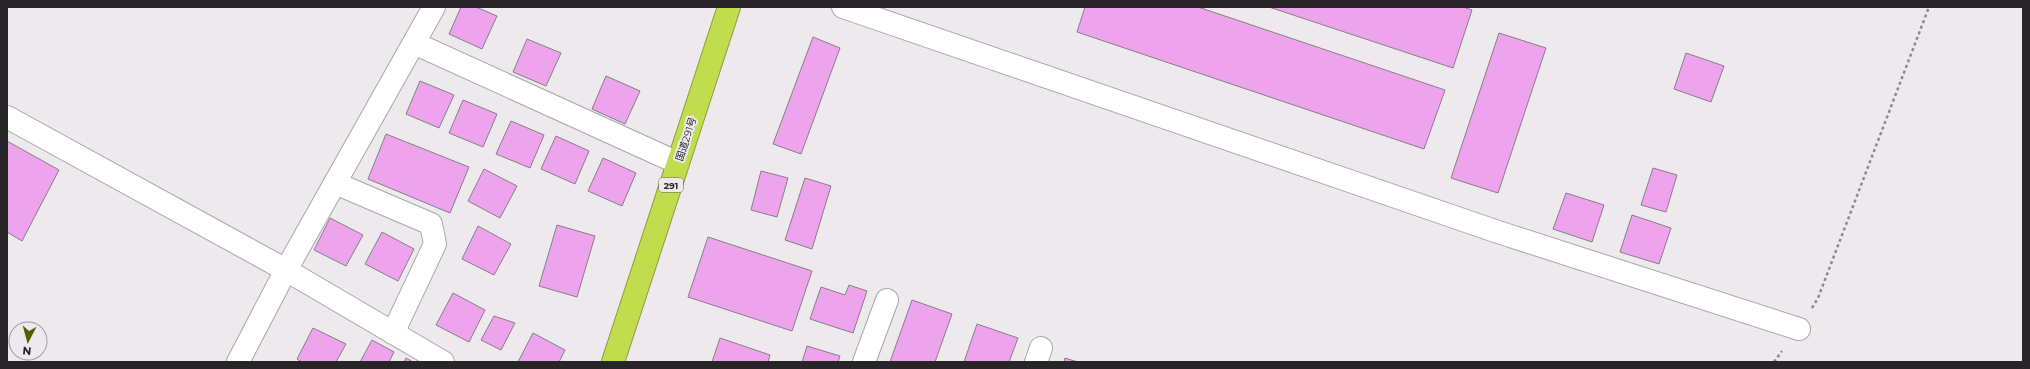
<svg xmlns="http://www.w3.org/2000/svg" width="2030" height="369" font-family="Montserrat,'Noto Sans JP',sans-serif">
<rect width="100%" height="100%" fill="#ede9ed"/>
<g fill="#eda4ed" stroke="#848084">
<path d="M461,7H476L497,16L482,49L449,34Z"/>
<path d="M1085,7H1198L1445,90L1424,149L1077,32Z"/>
<path d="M1269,7H1463L1472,10L1453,68Z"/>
<path d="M1499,33L1546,48L1498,193L1451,178Z"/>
<path d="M813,37L840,48L801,154L773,144Z"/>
<path d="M527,39L561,53L546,86L513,72Z"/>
<path d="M1686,53L1724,66L1711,102L1674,89Z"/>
<path d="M606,76L640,91L625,124L592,109Z"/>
<path d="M420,81L454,95L439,128L406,114Z"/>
<path d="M463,100L497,114L483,147L449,133Z"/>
<path d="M511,121L544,135L530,168L496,154Z"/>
<path d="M386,134L469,167L450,213L368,179Z"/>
<path d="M556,136L589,151L575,184L541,169Z"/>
<path d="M7,141L59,170L22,241L7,232Z"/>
<path d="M603,158L636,173L622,206L588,191Z"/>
<path d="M1653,168L1677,175L1666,212L1641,205Z"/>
<path d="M484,169L517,186L500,218L468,201Z"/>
<path d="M761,171L788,178L777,217L751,210Z"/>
<path d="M805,178L831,186L812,249L785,240Z"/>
<path d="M1566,193L1604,205L1592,242L1553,229Z"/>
<path d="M1632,215L1671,228L1659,264L1620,252Z"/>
<path d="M330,218L363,235L346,266L314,250Z"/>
<path d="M557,225L595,236L577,297L539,286Z"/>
<path d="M478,226L511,244L494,275L462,259Z"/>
<path d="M382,232L414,249L398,281L365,264Z"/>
<path d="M708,237L812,271L792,331L688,297Z"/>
<path d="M849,285L867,291L853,333L810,319L821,287L845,295Z"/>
<path d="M453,293L485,310L469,342L436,325Z"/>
<path d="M912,300L952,314L935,362H890Z"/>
<path d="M494,316L515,323L501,350L481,340Z"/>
<path d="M977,324L1018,338L1009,362H964Z"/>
<path d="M313,328L346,344L336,362H302L297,359Z"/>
<path d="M533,333L565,350L559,362H518Z"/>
<path d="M720,338L770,355L768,362H712Z"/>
<path d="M372,340L394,352L389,362H360Z"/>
<path d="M807,346L840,356L838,362H802Z"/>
<path d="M406,358L413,362H404Z"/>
<path d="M1065,358L1078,362H1064Z"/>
</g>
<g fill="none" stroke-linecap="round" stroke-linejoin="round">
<g stroke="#aaa6aa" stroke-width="24">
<g id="street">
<path d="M843,7L1498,232L1799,329"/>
<path d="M414,43L678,163"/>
<path d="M7,117L286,270L443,362"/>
<path d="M335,183L431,224L435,244L393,333"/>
<path d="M238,362L286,270L434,7"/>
<path d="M864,362L887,300"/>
<path d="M1036,362L1041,348"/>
</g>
</g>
<g stroke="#8b9d40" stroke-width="24">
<path id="highway" d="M613,362L729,7"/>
</g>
<g stroke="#8c898c" stroke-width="2.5" stroke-dasharray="3 3" stroke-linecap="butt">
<path d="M1812,308L1818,298L1929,7"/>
<path d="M1774,362L1782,351"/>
</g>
<use href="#street" stroke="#fff" stroke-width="22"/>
<use href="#highway" stroke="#c1dd4d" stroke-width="22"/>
</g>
<g text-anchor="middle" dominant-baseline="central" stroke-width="4" stroke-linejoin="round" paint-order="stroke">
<rect fill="#ede9ed" stroke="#626062" stroke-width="1" x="659" y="178" width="24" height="14" rx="3"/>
<g font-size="9" font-weight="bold" fill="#272527">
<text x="671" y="185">291</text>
</g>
<g font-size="10" fill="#272527" stroke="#ede9ed">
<text transform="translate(686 139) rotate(-72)">国道291号</text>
</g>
</g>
<rect width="2030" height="369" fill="none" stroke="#272527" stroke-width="16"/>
<g transform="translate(28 341) rotate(186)"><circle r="19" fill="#ede9ed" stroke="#9e9b9e"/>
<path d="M0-3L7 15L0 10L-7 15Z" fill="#526002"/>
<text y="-6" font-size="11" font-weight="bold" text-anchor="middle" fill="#272527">N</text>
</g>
</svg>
